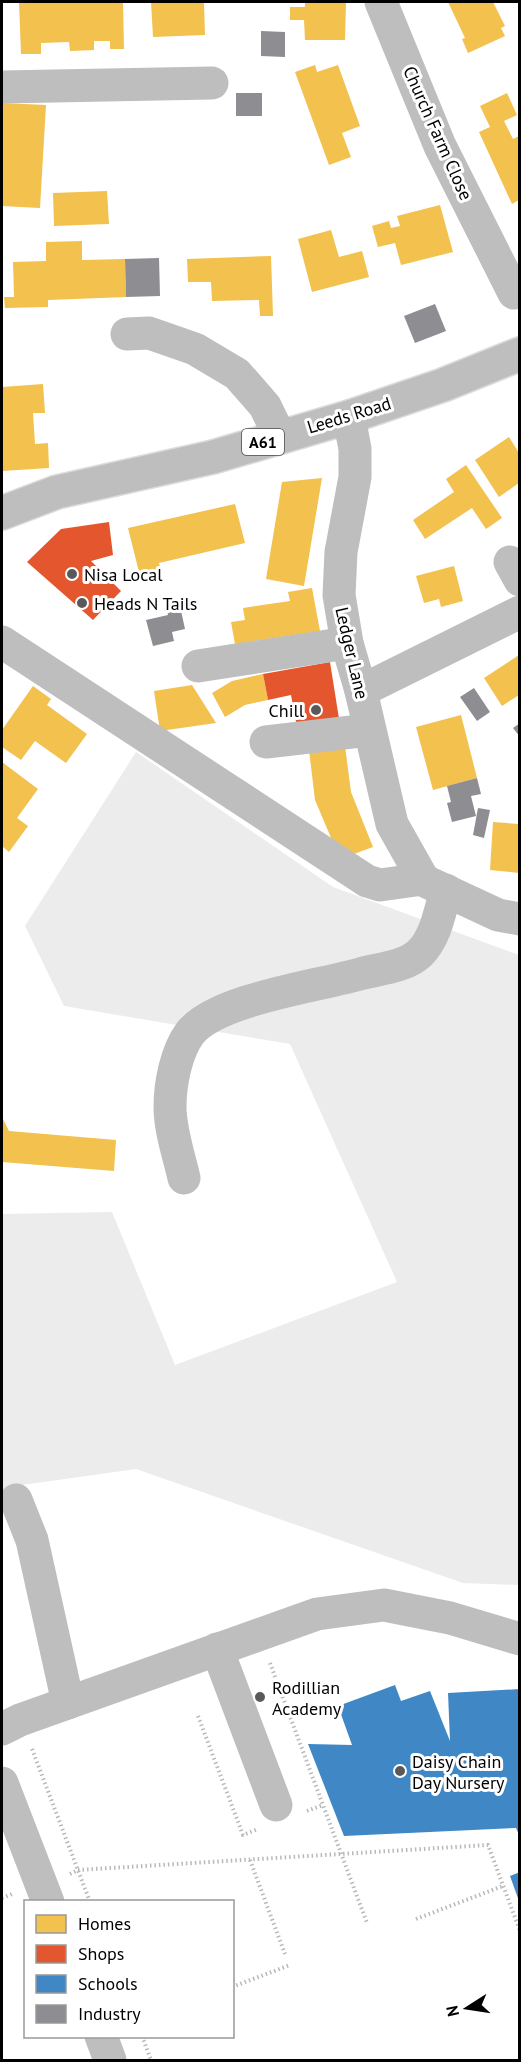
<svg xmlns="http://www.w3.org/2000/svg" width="521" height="2062" font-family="'PT Sans',sans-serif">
<rect width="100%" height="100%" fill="#fff"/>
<path fill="#ececec" d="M136,752L333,887L519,955V1585L463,1583L136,1469L15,1486L2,1492V1214L112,1212L175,1365L397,1282L290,1044L64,1006L25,926Z"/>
<g fill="#f2c14e">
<path d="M19,2H123L124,49H110V41H94V50L70,51L69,42L41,43V54H21Z"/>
<path d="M151,2H204L205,35L153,37Z"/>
<path d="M305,2H346L345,40H305L304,20H290V7H305Z"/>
<path d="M448,2H493L505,26L501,28L505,36L468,53L462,39L465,38Z"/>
<path d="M315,65L317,72L338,65L360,126L342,133L351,157L329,165L295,72Z"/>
<path d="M507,93L517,115L504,121L513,139L519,136V200L512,204L479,132L490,127L480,106Z"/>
<path d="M2,103L46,105L40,208L2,206Z"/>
<path d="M107,191L109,224L54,226L53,193Z"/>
<path d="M440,205L453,252L401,265L395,243L378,247L372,226L389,221L391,228L400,226L397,216Z"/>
<path d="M331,230L339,257L362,251L369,277L312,292L298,239Z"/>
<path d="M82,241V260L125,259L126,297L48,300V307L5,308L4,297H14L13,262L46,261V242Z"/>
<path d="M271,256L273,316H260L259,300L212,301L211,282H188L187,259Z"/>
<path d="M43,384L45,413H33L35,444L48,443L49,468L2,471V387Z"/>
<path d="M509,437L519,453V483L499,497L475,460Z"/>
<path d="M466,465L502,518L486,529L472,508L425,539L413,520L454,492L446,479Z"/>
<path d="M322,478L304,586L266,579L282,482Z"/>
<path d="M235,504L245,543L159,563L162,575L141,580L128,528Z"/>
<path d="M454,566L463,601L441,607L439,599L424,603L416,576Z"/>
<path d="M312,588L320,631L235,644L231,622L245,620L243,608L290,601L288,592Z"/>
<path d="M519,655V695L502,706L484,678Z"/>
<path d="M263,674L268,700L245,705L225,717L212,693L232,681Z"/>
<path d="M192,685L216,723L160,731L154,691Z"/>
<path d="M33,686L51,699L47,705L87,734L66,763L35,741L21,760L2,747V730Z"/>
<path d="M461,715L477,778L433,790L416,727Z"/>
<path d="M345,746L351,792L373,847L340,859L315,800L309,750Z"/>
<path d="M2,762L38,789L17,818L28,826L9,852L2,846Z"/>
<path d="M493,822L519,824V873L490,870Z"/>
<path d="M2,1117L9,1131L116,1140L114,1171L2,1162Z"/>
</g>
<g fill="#e4572e">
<path d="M109,522L113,555L91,561L121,591L93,620L27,562L61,529Z"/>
<path d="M330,662L340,725L298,732L291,695L268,700L263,674Z"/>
</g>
<g fill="#3f88c5">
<path d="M395,1685L401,1701L430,1691L450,1741L448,1693L520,1689V1837L516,1828L344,1836L308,1744L352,1745L338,1706Z"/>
<path d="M520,1872V1901H519L510,1876Z"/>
</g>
<g fill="#8d8d92">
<path d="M261,31L285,32V57L261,56Z"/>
<rect x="236" y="93" width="26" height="23"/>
<path d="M159,258L160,296L126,297L125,259Z"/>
<path d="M435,304L446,331L415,343L404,316Z"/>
<path d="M180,606L185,629L172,632L174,641L153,646L146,620L168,615L167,610Z"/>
<path d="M474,688L490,712L477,721L460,697Z"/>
<path d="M520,723V737L513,728Z"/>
<path d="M477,778L481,794L471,796L476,816L452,822L447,803L451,802L447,786Z"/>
<path d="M478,808L490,810L484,838L473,835Z"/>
</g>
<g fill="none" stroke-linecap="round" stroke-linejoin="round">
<g stroke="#dbdbdb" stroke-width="36">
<path id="major" d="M2,513L57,492L213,457L349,417L443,385L520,354"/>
</g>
<g stroke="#b9b9b9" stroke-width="4" stroke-dasharray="1.5 3" stroke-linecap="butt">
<path d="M270,1663L367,1923"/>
<path d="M198,1716L243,1835L258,1829"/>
<path d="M32,1749L90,1902"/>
<path d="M307,1811L323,1805"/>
<path d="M250,1860L285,1954"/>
<path d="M70,1874L78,1870L488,1845L520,1931"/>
<path d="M2,1898L12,1894"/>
<path d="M416,1919L503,1886"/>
<path d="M232,1987L290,1965"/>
<path d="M142,2036L151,2060"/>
</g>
<g stroke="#bebebe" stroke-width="33">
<path d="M381,2L440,146L514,293"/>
<path d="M2,87L212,83"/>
<path d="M127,334L149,333L195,349L237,374L265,406L280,437"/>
<path d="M349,417L355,449V477L341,552L339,595L347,643L361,691L392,824L423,879"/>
<path d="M510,562L520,580"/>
<path d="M2,642L367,881L380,885L423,879"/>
<path d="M198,666L347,643"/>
<path d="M361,691L520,612"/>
<path d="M266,742L369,730"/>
<path d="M427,882L498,915L520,919"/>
<path d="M184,1178C179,1156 170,1130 170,1107C170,1084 176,1052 190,1033C217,999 318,986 360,974C378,969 406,967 420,953C436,937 440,911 446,890"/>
<path d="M16,1500L32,1540L68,1703"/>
<path d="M217,1649L276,1805"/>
<path d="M2,1729L20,1720L317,1614L384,1605L450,1618L520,1639"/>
<path d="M2,1783L48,1902"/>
<path d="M101,2036L110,2060"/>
</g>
<use href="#major" stroke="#bebebe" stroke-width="33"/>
</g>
<g fill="#595959" stroke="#fff" stroke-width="2">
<circle cx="72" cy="574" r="6"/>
<circle cx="82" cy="603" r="6"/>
<circle cx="316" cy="710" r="6"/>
<circle cx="260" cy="1697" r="6"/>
<circle cx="400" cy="1771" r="6"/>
</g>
<g text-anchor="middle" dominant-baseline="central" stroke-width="6" stroke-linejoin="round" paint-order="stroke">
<rect fill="#fff" stroke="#4c4c4c" stroke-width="1.5" x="242" y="429" width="42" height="26" rx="4.5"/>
<g font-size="16" font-weight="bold" fill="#000">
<text x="263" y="442">A61</text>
</g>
<g font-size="18" fill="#000" stroke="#fff">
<text transform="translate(438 133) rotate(66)">Church Farm Close</text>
<text transform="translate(349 415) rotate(-17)">Leeds Road</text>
<text transform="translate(352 653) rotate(77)">Ledger Lane</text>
</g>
<g font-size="18" fill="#000" stroke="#fff" text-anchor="start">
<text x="84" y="574">Nisa Local</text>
<text x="94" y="603">Heads N Tails</text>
<text x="304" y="710" text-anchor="end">Chill</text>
<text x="272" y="1687">Rodillian<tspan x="272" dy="21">Academy</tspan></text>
<text x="412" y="1761">Daisy Chain<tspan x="412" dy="21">Day Nursery</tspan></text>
</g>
</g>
<rect width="521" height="2062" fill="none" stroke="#000000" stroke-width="6"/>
<rect x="24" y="1900" width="210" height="138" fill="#ffffff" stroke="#999999" stroke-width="1.5"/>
<rect x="36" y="1915" width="30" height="18" fill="#f2c14e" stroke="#999999" stroke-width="1.5"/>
<text x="78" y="1930" font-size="18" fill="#000000">Homes</text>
<rect x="36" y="1945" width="30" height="18" fill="#e4572e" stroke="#999999" stroke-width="1.5"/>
<text x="78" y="1960" font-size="18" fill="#000000">Shops</text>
<rect x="36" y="1975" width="30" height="18" fill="#3f88c5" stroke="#999999" stroke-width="1.5"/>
<text x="78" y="1990" font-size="18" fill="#000000">Schools</text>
<rect x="36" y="2005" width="30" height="18" fill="#8d8d92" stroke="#999999" stroke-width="1.5"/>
<text x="78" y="2020" font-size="18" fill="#000000">Industry</text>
<g transform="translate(467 2008) rotate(258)" stroke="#ffffff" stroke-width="4.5" paint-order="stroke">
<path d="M0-4.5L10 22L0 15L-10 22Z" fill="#000000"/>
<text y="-9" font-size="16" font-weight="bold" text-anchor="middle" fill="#000000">N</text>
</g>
</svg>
